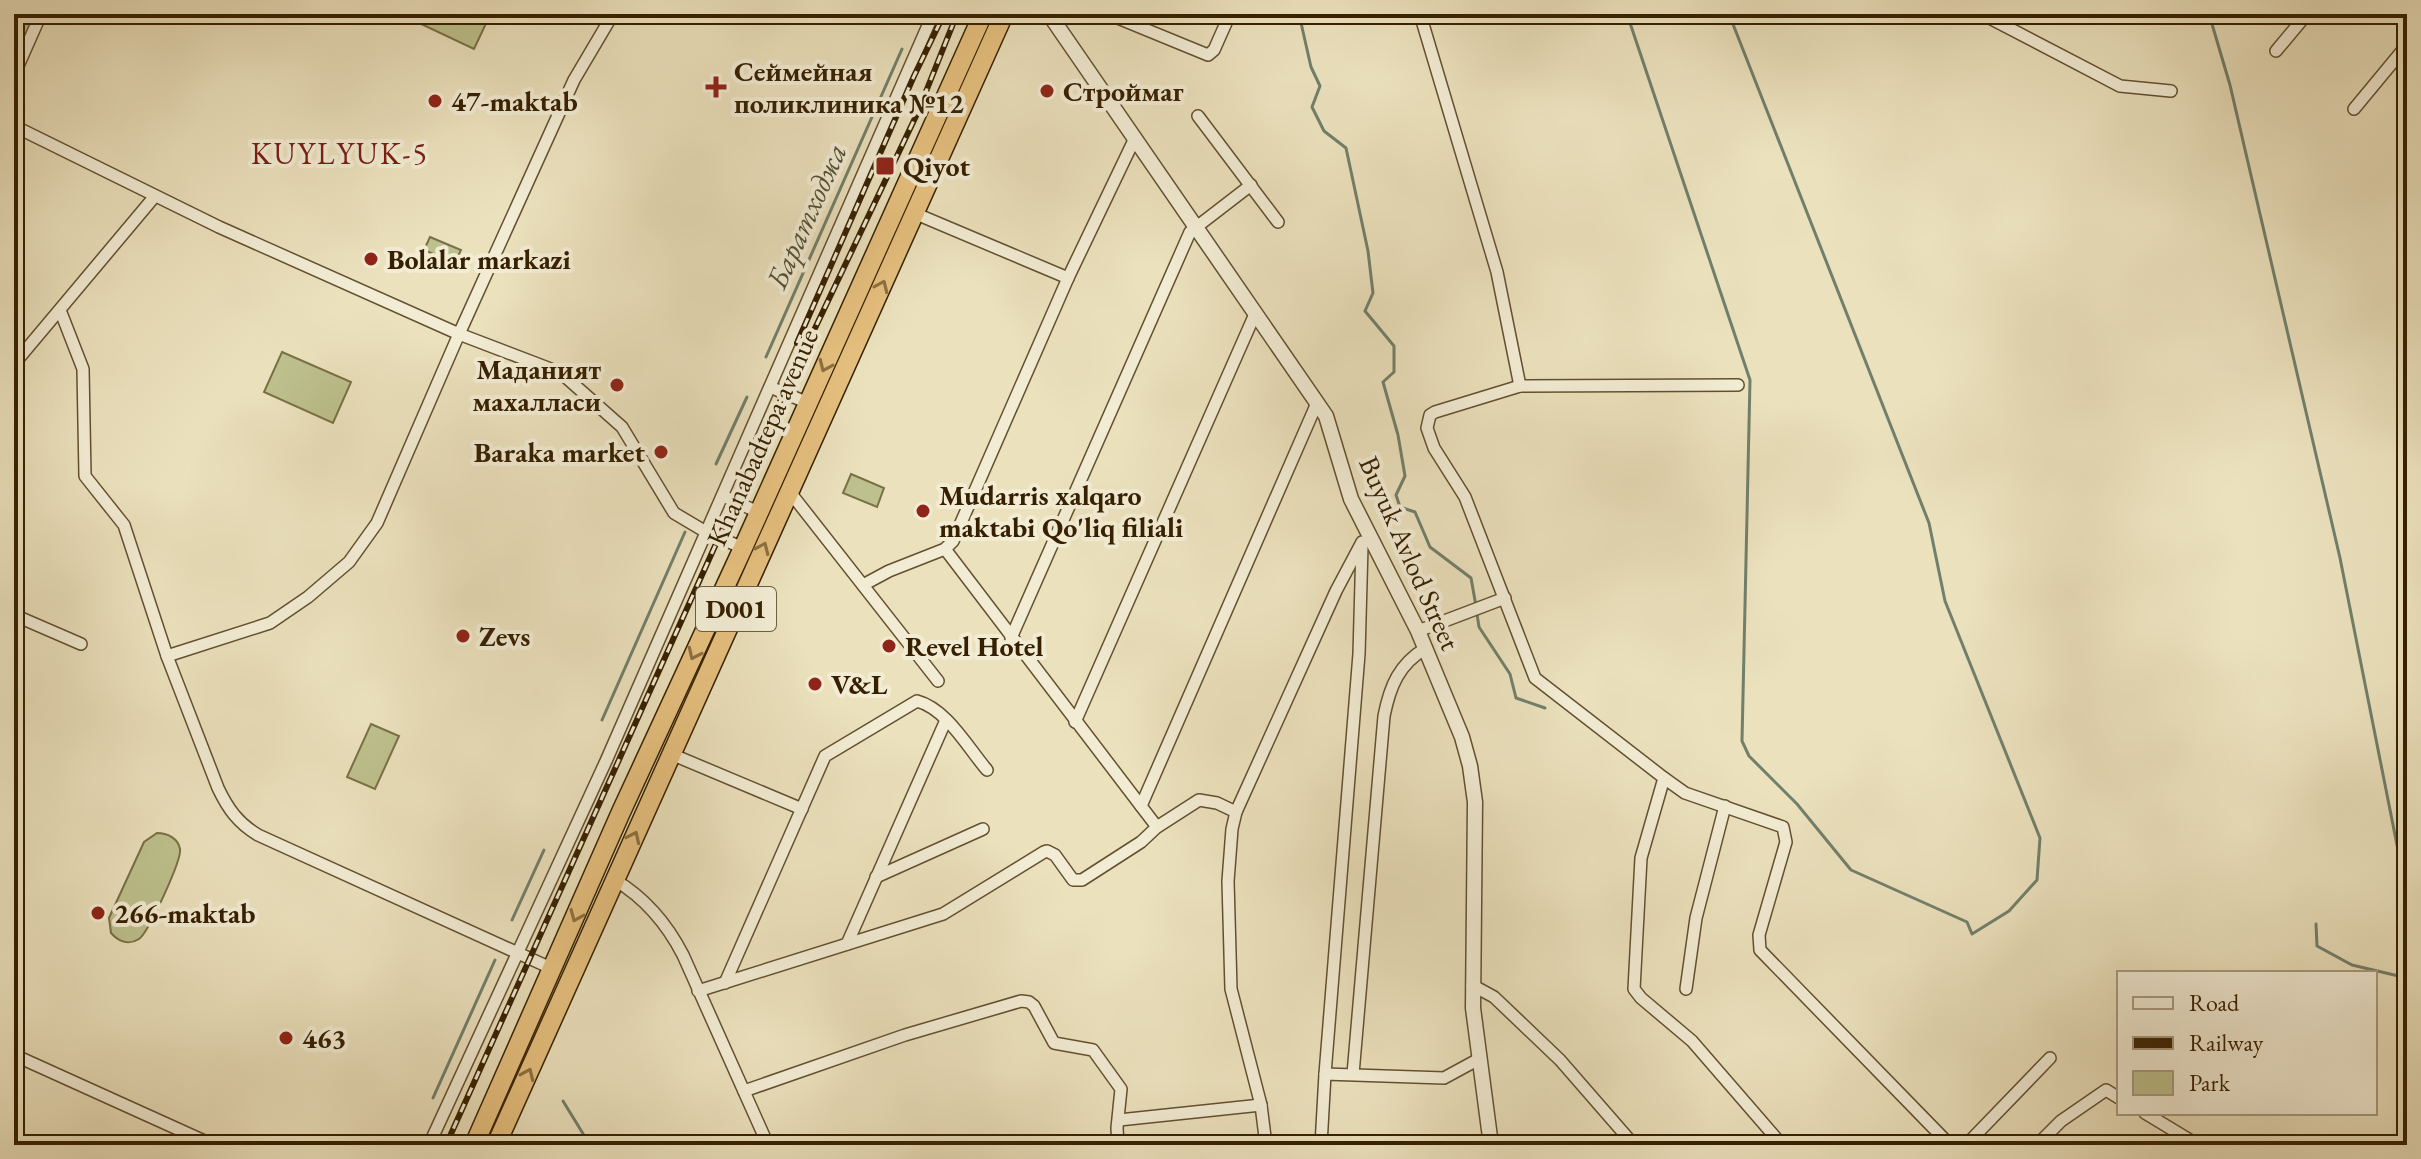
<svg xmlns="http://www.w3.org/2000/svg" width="2421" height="1159" font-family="'EB Garamond',serif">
<rect width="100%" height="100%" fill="#ebe1bd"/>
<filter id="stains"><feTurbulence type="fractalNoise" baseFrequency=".0025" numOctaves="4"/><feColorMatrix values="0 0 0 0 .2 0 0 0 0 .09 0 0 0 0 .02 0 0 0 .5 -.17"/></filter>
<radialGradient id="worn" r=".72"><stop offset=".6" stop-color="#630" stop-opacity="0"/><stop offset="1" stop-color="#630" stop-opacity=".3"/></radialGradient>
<g fill="#bdc18d" stroke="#7a7046" stroke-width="2">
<path d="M14,14H37L14,65Z"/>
<path d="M400,14H488L490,15L474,49Z"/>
<path d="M430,237L461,250L455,263L424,250Z"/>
<path d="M282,352L351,382L333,423L264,392Z"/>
<path d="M851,474L884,488L877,507L843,493Z"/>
<path d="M371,724L399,736L375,789L347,777Z"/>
<path d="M157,833C167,833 178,838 180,849C182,860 148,933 139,939C128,946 118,941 111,933L109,918L144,842Z"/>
</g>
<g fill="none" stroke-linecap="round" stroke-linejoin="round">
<g stroke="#717f6b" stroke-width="3">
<path d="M1299,14L1311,67L1320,86L1312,107L1324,131L1346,148L1368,251L1373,293L1365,311L1394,346V372L1383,382L1398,435L1405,476L1396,495L1400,507L1415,512L1430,547L1471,578L1476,606"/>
<path d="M1627,14L1750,380L1742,741L1749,756L1797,804L1851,870L1967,922L1972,934L2009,911L2037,880L2040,838L1945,601L1929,523L1729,14"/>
<path d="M2209,14L2230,85L2340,558L2397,845L2407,883"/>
<path d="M766,357L902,49"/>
<path d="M716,464L747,397"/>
<path d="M1477,614L1479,627L1510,674L1516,698L1545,708"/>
<path d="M602,720L685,532"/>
<path d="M2399,849L2407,862"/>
<path d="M512,920L544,850"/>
<path d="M2316,924L2317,946L2352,965L2407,978"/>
<path d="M433,1098L495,960"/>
<path d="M563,1101L590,1145"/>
</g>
<g stroke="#63502f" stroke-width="14">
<g id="minor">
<path d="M1108,14L1208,55L1214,50L1230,14"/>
<path d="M1420,14L1497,272L1520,386"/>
<path d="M1982,14L2120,86L2171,91"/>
<path d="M2276,51L2307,14"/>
<path d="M14,75L41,14"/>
<path d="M2354,109L2407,45"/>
<path d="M1198,116L1278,222"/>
<path d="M14,126L219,227L459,334L574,80L613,14"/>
<path d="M914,213L1068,278"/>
<path d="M60,310L83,369L85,476L124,525L167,656L218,788C228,809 238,823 258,835L553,969"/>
<path d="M14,364L155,196"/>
<path d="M1738,385L1520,386L1435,412L1430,415L1427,428L1434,448L1465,497L1535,678L1664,778L1641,858L1634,989L1641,998L1692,1041L1782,1145"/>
<path d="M770,387L808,403"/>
<path d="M789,491L938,681"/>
<path d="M723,496L758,512"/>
<path d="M945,549L1157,827"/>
<path d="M863,585L889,571L945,549L953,541L1068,278L1135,138"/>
<path d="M14,615L81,644"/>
<path d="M1418,631L1505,598"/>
<path d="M1011,638L1190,232L1251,185"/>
<path d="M167,656L270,623L308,597L349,562L377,523L459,334L561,373L622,427L674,513L706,532L743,548"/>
<path d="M1075,722L1255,314"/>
<path d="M671,754L802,809"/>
<path d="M1664,778L1685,793L1783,827L1786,842L1759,935L1760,950L1950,1145"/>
<path d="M1141,806L1317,403"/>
<path d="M876,877L983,829"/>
<path d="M615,880C645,898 667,924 683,955L768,1145"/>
<path d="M847,944L946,720"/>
<path d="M725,983L825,756L917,701C947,709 968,748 987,770"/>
<path d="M1472,985L1494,997L1560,1060L1634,1145"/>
<path d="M1686,989L1696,918L1725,806"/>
<path d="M698,991L943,914L1044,852L1047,851L1055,855L1073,880H1082L1141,842L1157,827L1199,800L1217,803L1236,812"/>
<path d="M14,1055L213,1145"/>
<path d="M1325,1074L1359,654L1362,546"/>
<path d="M1353,1074L1384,716C1390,686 1399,664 1426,648"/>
<path d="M744,1091L905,1035L1021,1001L1029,1002L1034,1006L1054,1043L1093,1050L1121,1089L1117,1128L1118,1145"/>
<path d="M2145,1113L2198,1145"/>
<path d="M1119,1120L1261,1105"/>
<path d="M429,1145L606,761L933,14"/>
<path d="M1266,1145L1261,1105L1231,989L1228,881L1232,829L1236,812L1336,591L1362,542"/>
<path d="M1321,1145L1325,1074L1444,1078L1479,1059"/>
<path d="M1966,1145L2050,1058"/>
<path d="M2037,1145L2061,1121L2106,1090L2119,1098"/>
</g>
</g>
<g stroke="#63502f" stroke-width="17">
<path id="tertiary" d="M1049,14L1326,416L1351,499L1418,631L1462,737L1470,766L1475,802L1473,1008L1491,1145"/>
</g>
<g stroke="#362000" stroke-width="21">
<g id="trunk">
<path d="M474,1145L621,812L743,548L983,14"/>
<path d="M496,1145L1004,14"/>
</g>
</g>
<use href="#minor" stroke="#f2ecd4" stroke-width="11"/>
<use href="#tertiary" stroke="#f2ecd4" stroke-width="14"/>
<use href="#trunk" stroke="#e6c07e" stroke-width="18"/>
<g stroke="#362000" stroke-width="6">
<g id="rail">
<path d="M797,343L914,76L944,14"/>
<path d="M446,1145L777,408L917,114L957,14"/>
</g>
</g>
<use href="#rail" stroke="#f2ecd4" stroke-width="3" stroke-dasharray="9" stroke-linecap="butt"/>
</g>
<defs><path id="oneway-chevron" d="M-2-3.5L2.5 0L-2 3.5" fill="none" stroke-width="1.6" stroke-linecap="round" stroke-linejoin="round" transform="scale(2)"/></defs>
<g stroke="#8e703f">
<use href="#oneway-chevron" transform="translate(882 286) rotate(-66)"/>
<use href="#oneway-chevron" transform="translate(825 366) rotate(114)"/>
<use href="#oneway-chevron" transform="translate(763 548) rotate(-66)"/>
<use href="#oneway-chevron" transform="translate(694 654) rotate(115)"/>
<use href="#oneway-chevron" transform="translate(634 837) rotate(-65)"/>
<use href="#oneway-chevron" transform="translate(576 916) rotate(113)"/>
<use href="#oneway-chevron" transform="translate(528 1074) rotate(-66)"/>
</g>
<g fill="#8f2418" stroke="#f2ecd4" stroke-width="3">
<path d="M712 75h8v8h8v8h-8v8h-8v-8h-8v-8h8z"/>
<circle cx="1047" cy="91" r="8"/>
<circle cx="435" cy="101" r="8"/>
<rect x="875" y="156" width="20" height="20" rx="4"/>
<circle cx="371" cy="259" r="8"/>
<circle cx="617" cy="385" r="8"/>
<circle cx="661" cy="452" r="8"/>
<circle cx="923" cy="511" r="8"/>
<circle cx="463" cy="636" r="8"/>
<circle cx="889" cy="646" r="8"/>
<circle cx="815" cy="684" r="8"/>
<circle cx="98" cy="913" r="8"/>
<circle cx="286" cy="1038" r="8"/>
</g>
<g text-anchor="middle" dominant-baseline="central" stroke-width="8" stroke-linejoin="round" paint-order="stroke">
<rect fill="#f2ecd4" stroke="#6e5d40" stroke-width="2" x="696" y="587" width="80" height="44" rx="6"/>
<g font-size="26" font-weight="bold" fill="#362000">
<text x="736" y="609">D001</text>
</g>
<g font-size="28" font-weight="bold" fill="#362000" stroke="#f2ecd4" text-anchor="start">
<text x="734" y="71">Сеймейная<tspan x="734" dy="32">поликлиника №12</tspan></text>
<text x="1063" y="91">Строймаг</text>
<text x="451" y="101">47-maktab</text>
<text x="903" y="166">Qiyot</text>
<text x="387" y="259">Bolalar markazi</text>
<text x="601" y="369" text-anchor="end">Маданият<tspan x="601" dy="32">махалласи</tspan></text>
<text x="645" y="452" text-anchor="end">Baraka market</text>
<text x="939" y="495">Mudarris xalqaro<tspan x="939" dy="32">maktabi Qo'liq filiali</tspan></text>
<text x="479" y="636">Zevs</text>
<text x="905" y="646">Revel Hotel</text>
<text x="831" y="684">V&amp;L</text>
<text x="114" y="913">266-maktab</text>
<text x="302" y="1038">463</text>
</g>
<g font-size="28" fill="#362000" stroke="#f2ecd4">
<text transform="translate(762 437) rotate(-66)">Khanabadtepa avenue</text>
<text transform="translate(1410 553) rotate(66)">Buyuk Avlod Street</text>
</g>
<g font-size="30" letter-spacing="2" fill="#7a1f14" stroke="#f2ecd4">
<text x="340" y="153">KUYLYUK-5</text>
</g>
<g font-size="30" font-style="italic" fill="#534f35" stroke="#f2ecd4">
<text transform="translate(806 216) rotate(-66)">Баратходжа</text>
</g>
</g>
<rect width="2421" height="1159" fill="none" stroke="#ebe1bd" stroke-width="48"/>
<rect x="16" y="16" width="2389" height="1127" fill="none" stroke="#362000" stroke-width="4"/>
<rect x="24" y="24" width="2373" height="1111" fill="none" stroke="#362000" stroke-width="2"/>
<rect x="2117" y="971" width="260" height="144" fill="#f2ecd4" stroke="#a79a7f" stroke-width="2"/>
<rect x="2133" y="997" width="40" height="12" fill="#f2ecd4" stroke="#a79a7f" stroke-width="2"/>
<text x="2189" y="1011" font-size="24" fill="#362000">Road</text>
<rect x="2133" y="1037" width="40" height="12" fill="#362000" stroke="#a79a7f" stroke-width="2"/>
<text x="2189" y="1051" font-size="24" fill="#362000">Railway</text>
<rect x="2133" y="1071" width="40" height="24" fill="#bdc18d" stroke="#a79a7f" stroke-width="2"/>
<text x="2189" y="1091" font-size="24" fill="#362000">Park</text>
<rect width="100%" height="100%" filter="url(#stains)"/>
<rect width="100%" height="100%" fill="url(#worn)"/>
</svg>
